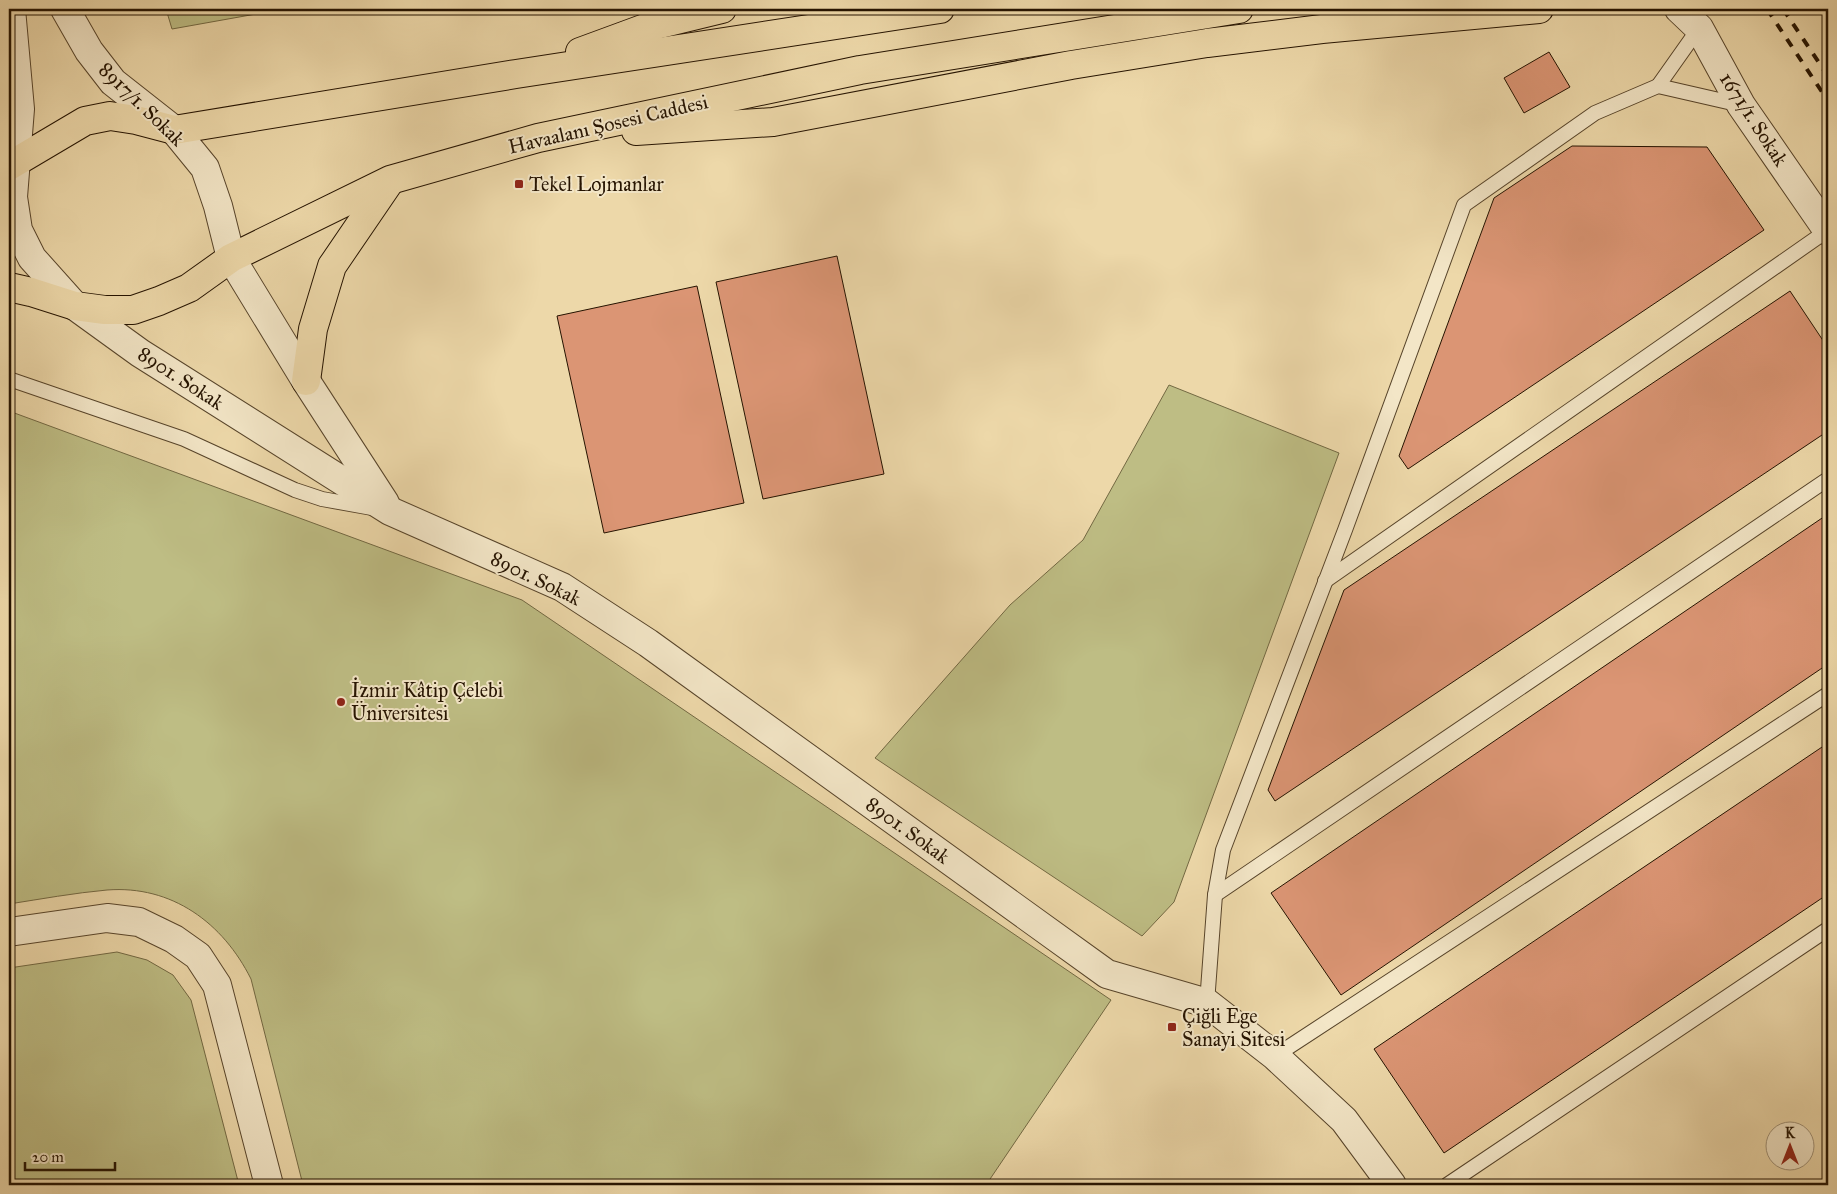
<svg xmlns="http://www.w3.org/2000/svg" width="1837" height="1194" font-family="'IM FELL Great Primer',serif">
<rect width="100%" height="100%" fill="#edd8a9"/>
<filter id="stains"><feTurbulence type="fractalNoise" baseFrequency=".004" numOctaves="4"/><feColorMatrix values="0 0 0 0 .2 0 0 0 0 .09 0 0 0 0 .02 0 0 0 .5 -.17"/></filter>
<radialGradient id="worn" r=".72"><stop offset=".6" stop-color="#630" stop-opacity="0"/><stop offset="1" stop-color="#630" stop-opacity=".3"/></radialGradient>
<g fill="#bebd84" stroke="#726842">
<path d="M166,9H284L172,29Z"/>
<path d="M1169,385L1339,453L1174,902L1142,936L875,758L1010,605L1083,540Z"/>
<path d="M9,411L522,600L1111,1000L986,1185H303L251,979C223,923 172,885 107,890C74,893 41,899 9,904Z"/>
<path d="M117,952L147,960L173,975L191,1000L239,1185H9V968Z"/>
</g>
<g fill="#db9574" stroke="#251300">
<path d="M1549,52L1570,87L1524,113L1504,78Z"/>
<path d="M1572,146L1707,147L1764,230L1408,469L1399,456L1494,198Z"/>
<path d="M837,256L884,474L763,499L716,282Z"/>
<path d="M697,286L744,503L604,533L557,316Z"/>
<path d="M1790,291L1828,348V431L1275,801L1268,790L1344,590Z"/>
<path d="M1828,514V664L1341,995L1271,893Z"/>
<path d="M1828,743V894L1444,1153L1374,1049Z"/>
</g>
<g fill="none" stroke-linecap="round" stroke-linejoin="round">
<g stroke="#57442a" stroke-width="16">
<g id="service">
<path d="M1658,86L1699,28"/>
<path d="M9,379L184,439L295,490L322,499L372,508"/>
<path d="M1325,581L1828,230"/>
<path d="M1215,895L1828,479"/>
<path d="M1207,1003L1215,895L1223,850L1345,530L1464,205L1595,113L1658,86L1741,105"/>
<path d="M1275,1056L1828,694"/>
<path d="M1447,1185L1828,929"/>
</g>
</g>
<g stroke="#57442a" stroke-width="30">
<path id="minor" d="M1679,9L1699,28L1741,105L1828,231"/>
</g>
<g stroke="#57442a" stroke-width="30">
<g id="tertiary">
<path d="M11,9L20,109L13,197L18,230L32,258L75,306L140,353L390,511L562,587L648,643L1107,974L1207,1003L1275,1056L1344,1120L1392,1185"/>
<path d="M65,9L89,51L113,82L174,130L205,168L218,206L231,258L306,381L385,503"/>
<path d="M9,932L107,918L139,922L174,939L198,956L217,985L269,1185"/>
</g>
</g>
<g stroke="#251300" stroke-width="30">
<g id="primary">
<path d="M580,52L648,27L722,9"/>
<path d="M636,131L773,122L1071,65L1207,43L1322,29L1539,9"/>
<path d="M9,166L85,121L110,116L136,120L174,130L516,74L940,9"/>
<path d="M9,287L31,292L75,306L105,310H133L159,301L189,288L231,258L390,180L538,138L860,70L1239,9"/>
<path d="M306,381L313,329L332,266L390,181"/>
</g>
</g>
<use href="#service" stroke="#f3e6c7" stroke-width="14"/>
<use href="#minor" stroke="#f3e6c7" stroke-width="28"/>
<use href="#tertiary" stroke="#f3e6c7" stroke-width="28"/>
<use href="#primary" stroke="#edd8a9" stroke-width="28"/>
<g stroke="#251300" stroke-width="4" stroke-dasharray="9 9" stroke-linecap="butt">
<path d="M1767,9L1828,101"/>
<path d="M1783,9L1828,76"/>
</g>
</g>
<g fill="#8f2418" stroke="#f3e6c7" stroke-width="2">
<rect x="514" y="179" width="10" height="10" rx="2.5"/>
<circle cx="341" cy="702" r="5"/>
<rect x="1167" y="1022" width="10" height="10" rx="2.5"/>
</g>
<g text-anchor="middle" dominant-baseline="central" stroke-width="4" stroke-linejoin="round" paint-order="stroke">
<g font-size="20" fill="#251300" stroke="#f3e6c7">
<text transform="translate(142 104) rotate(44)">8917/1. Sokak</text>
<text transform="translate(1754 119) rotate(57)">1671/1. Sokak</text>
<text transform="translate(608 124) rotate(-13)">Havaalanı Şosesi Caddesi</text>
<text transform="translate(181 378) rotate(33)">8901. Sokak</text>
<text transform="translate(536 578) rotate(26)">8901. Sokak</text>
<text transform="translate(908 830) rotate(36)">8901. Sokak</text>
</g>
<g font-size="20" fill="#251300" stroke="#f3e6c7" text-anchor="start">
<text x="529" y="184">Tekel Lojmanlar</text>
<text x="351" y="690">İzmir Kâtip Çelebi<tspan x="351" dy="23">Üniversitesi</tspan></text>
<text x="1182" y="1016">Çiğli Ege<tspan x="1182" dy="23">Sanayi Sitesi</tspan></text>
</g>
</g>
<rect width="1837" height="1194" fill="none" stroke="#edd8a9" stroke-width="30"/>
<rect x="10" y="10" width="1817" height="1174" fill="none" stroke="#251300" stroke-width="2.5"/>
<rect x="15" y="15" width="1807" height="1164" fill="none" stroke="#251300"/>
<g transform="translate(1790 1146)"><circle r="24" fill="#f3e6c7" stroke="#a19277"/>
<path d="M0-4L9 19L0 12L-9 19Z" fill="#8f2418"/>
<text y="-8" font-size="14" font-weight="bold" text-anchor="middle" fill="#251300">K</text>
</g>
<path d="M25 1162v8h90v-8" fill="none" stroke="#251300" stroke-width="2.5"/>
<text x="32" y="1162" font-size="15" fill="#251300" stroke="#f3e6c7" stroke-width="4" paint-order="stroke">20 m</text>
<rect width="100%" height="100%" filter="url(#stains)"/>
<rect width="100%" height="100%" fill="url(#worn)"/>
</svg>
